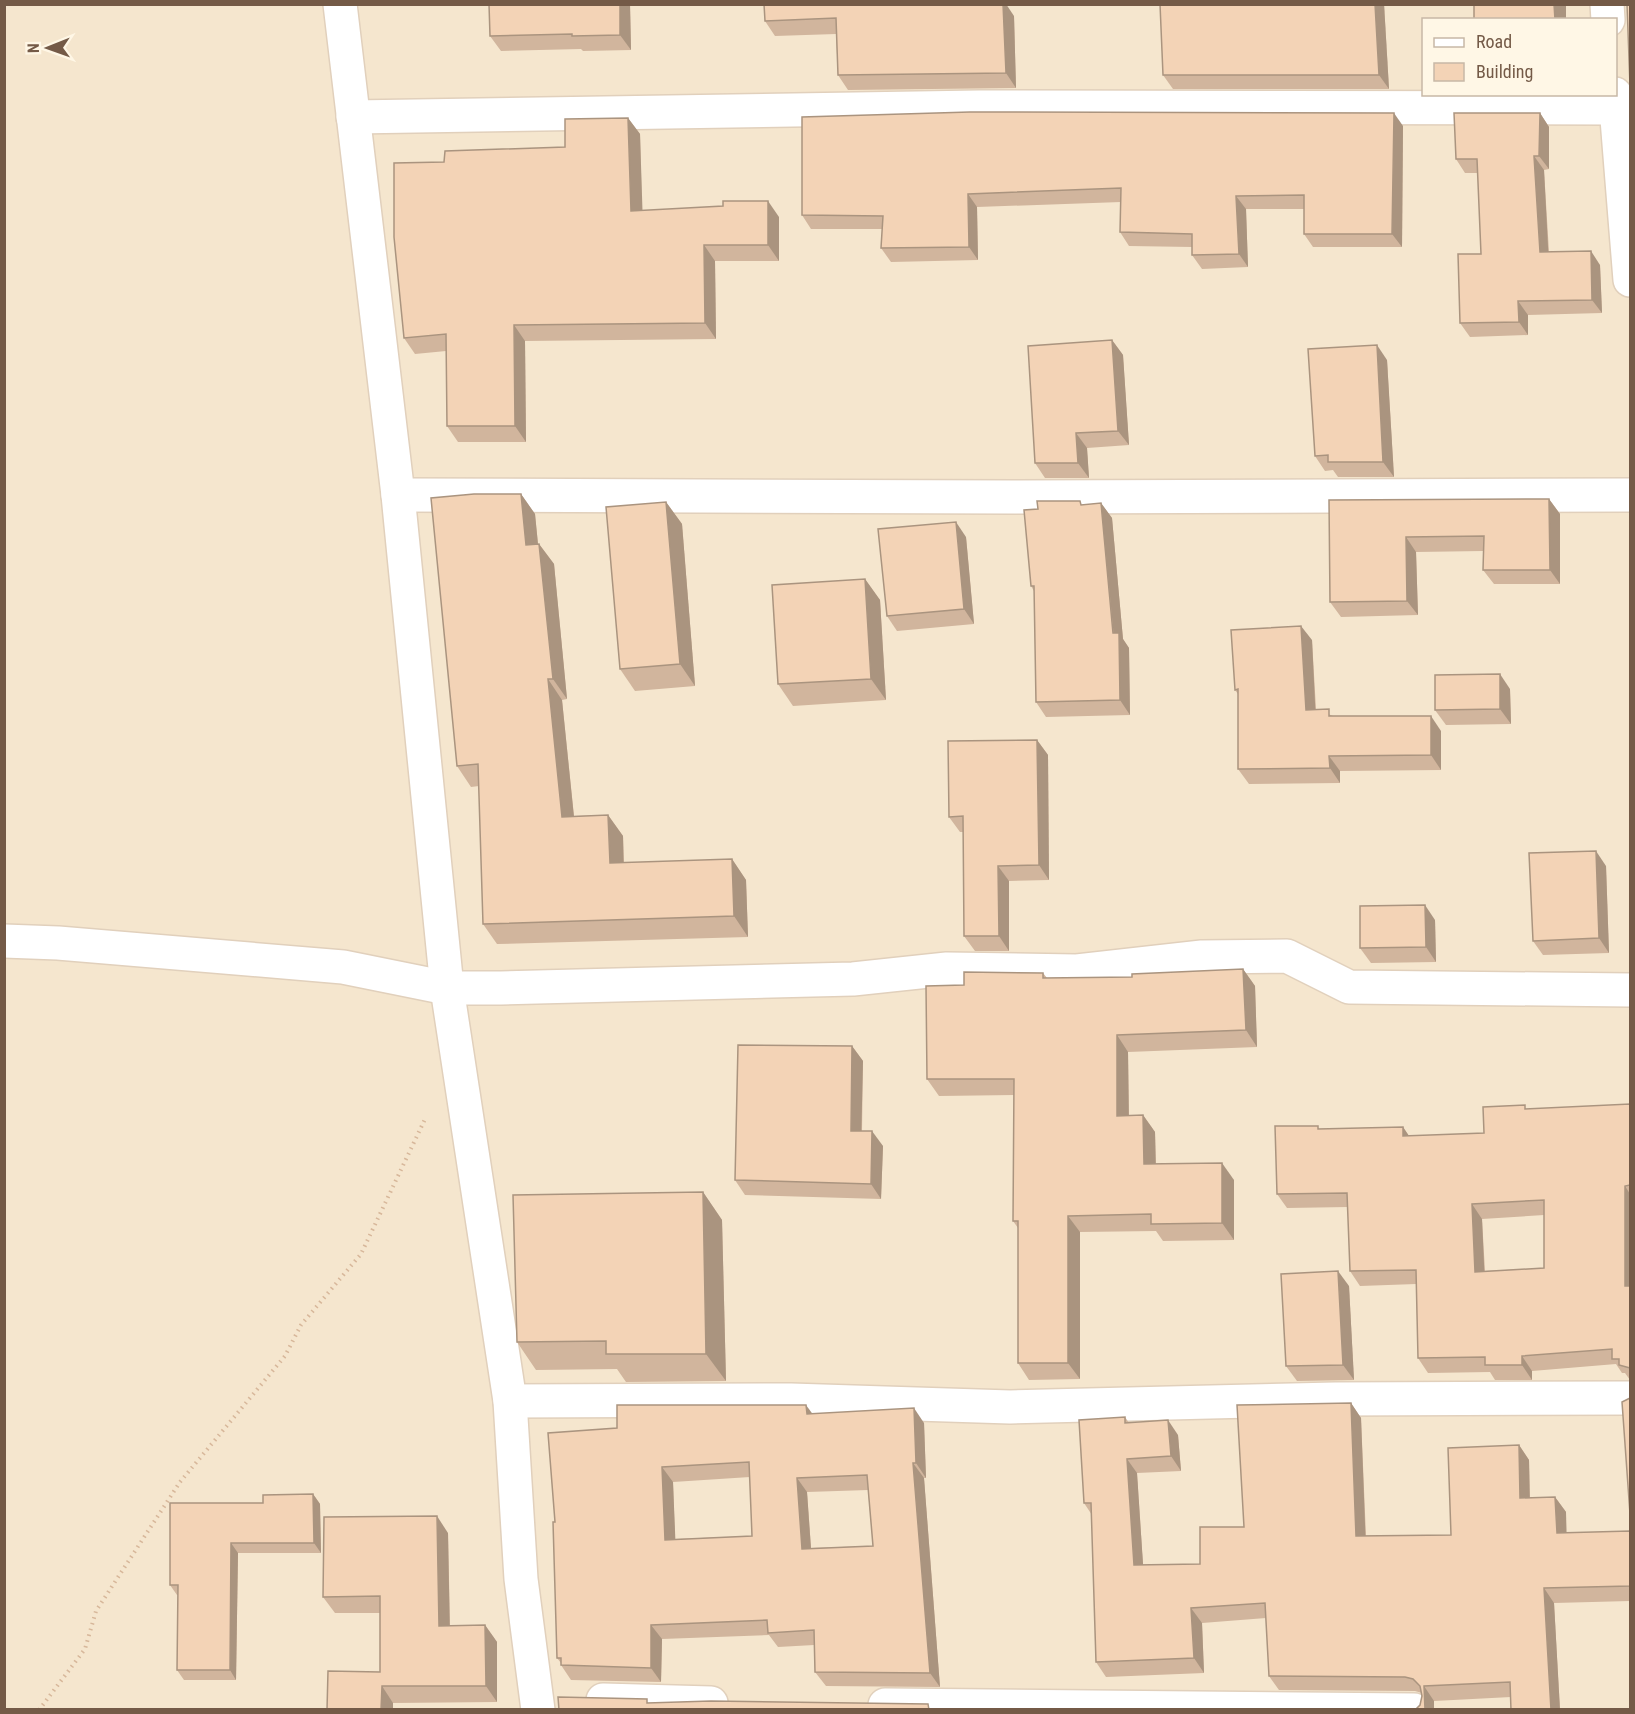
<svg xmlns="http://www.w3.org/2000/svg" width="1635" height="1714" font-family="'Roboto Condensed',sans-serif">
<rect width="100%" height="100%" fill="#fdf4e0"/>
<path fill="#f5e6ce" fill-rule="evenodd" d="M5,5H1630V1709H5ZM1424,20H1616V94H1424Z"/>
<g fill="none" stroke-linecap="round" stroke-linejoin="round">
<g stroke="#e1d0bc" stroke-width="36">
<g id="minor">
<path d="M340,4L398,495L447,988L510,1401L521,1579L538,1710"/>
<path d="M1607,4L1608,20"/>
<path d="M1615,94L1630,280"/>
<path d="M353,117L979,107L1616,108"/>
<path d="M398,495L1015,497L1630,495"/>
<path d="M4,941L58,943L343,967L447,988H501L853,979L947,969L1077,971L1202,957L1287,956L1349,987L1630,990"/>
<path d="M510,1401L791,1400L1010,1407L1335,1399L1630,1398"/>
<path d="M603,1700L711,1703"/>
<path d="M885,1705L1414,1710"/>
</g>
</g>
<path stroke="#d7b79a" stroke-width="4" stroke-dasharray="1.5 4.5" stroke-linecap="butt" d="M39,1710L85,1649L96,1611L180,1482L285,1356L301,1325L361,1254L426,1117"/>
<use href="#minor" stroke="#fff" stroke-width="33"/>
</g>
<g fill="#d1b59d" fill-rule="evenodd">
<path d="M630,4L631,50L583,51L581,49L501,51L490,36Z"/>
<path d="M764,4L1014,16L1016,88L848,90L838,75L836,34L775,36L765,21Z"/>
<path d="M1160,4H1384L1389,89H1173L1163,75Z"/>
<path d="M1540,113L1549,127V169L1544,170L1549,252L1600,265L1602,313L1528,315V335L1470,337L1460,323L1481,254L1478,173H1465L1456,159Z"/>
<path d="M628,118L640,134L642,210L779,217V261H715L716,339L525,341L526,442H458L447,426L446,351L415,354L404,338L444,162L565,147Z"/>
<path d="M1403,126L1402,247H1313L1304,234V209H1246L1248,267L1202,269L1192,255V247L1129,246L1120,232L1121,202L977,207L978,260L891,262L881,248L883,229H811L802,215Z"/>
<path d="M1112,340L1123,355L1129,445L1087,448L1089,478H1045L1035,463Z"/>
<path d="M1387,360L1394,477H1338L1333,470L1325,471L1315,456Z"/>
<path d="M521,494L535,514L538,544H539L554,564L567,699L562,700L574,816L608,815L623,836L624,863L732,859L746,880L748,937L497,944L483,924L479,786L471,787L457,766Z"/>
<path d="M1549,499L1560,514V584H1494L1483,570V551L1416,552L1418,615L1341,617L1330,602L1329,500Z"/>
<path d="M666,502L682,524L695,686L635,691L620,669Z"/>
<path d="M1101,503L1112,518L1123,639L1129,648L1130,715L1046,717L1036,702L1034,591L1031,586L1083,505Z"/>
<path d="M966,537L974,624L897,631L887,616Z"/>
<path d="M865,579L880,600L886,700L793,706L778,684Z"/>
<path d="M1312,640L1316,709L1333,716L1441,731V770L1340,771V783L1249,784L1238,769V694L1235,690Z"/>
<path d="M1510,689L1511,724L1446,725L1435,710Z"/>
<path d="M1037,740L1048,755L1049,880L1009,881V951H975L964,936V832H960L949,817Z"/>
<path d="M1606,866L1609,953L1543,955L1533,941Z"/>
<path d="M1435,920L1436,962L1371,963L1360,948Z"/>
<path d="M1243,969L1255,986L1257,1047L1128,1052L1129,1115H1143L1155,1132L1156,1164L1234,1180V1240L1163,1241L1156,1231L1080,1232V1379L1029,1380L1018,1363V1228L1013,1221L1014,1095L939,1096L927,1079L964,985L1043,973L1047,978L1132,977Z"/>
<path d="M852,1046L863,1061L862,1131L883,1146L881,1199L745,1195L735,1180Z"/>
<path d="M1630,1104V1380L1625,1373H1622L1616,1364L1532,1371V1380H1495L1490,1372L1428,1373L1418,1358L1416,1284L1360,1286L1350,1271L1348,1207L1287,1208L1277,1194L1320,1129L1403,1127L1409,1136L1484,1133L1528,1109ZM1544,1215V1268L1485,1271L1482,1219Z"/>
<path d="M703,1192L722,1220L726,1381L626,1382L617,1369L536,1370L517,1342Z"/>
<path d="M1349,1286L1354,1380L1297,1381L1286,1366Z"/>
<path d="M1351,1403L1361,1418L1366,1536L1451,1535L1519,1445L1529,1460L1530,1498L1555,1497L1566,1512V1533L1630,1531V1601L1554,1603L1560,1710H1511V1697L1434,1701V1710H1415L1420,1705L1422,1696V1693L1415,1691L1279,1690L1269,1676L1266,1618L1202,1623L1204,1673L1106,1677L1096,1662L1092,1515L1084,1503L1125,1417L1129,1423L1178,1435L1181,1471L1137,1473L1143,1565L1200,1564L1244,1527Z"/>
<path d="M812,1413L924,1423L926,1478H924L940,1687L826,1686L815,1672L814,1645L778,1647L769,1635L662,1639L661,1682L571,1680L561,1665V1663L557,1658L555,1522L548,1433ZM750,1477L752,1536L675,1539L673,1482ZM868,1490L873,1546L811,1548L807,1492Z"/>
<path d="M313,1494L320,1504L321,1553H238L236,1680H184L177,1670L178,1595H177L170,1585L263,1503Z"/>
<path d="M448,1533L450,1625H485L497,1642V1702L393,1703V1710H327L380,1672V1613H335L323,1597Z"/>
</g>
<g fill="#aa947f">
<path d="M620,4H630L631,50L620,35Z"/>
<path d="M1003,4H1006L1014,16L1016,88L1006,73Z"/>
<path d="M1375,4H1384L1389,89L1379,75Z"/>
<path d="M1554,4H1566V20H1555Z"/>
<path d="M1394,113L1403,126L1402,247L1392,234Z"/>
<path d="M1540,113L1549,127V169L1539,156Z"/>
<path d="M628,118L640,134L643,227L631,211Z"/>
<path d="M1534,156L1544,170L1549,266L1540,252Z"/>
<path d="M968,194L977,207L978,260L969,247Z"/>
<path d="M1236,196L1246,209L1248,267L1239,254Z"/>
<path d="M768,201L779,217V261L768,245Z"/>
<path d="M704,245L715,261L716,339L705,323Z"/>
<path d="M1591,251L1600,265L1602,313L1592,300Z"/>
<path d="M1518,301L1528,315V335L1519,322Z"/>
<path d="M514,325L525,341L526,442L515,426Z"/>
<path d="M1112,340L1123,355L1129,445L1118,431Z"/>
<path d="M1377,345L1387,360L1394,477L1383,462Z"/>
<path d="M1076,433L1087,448L1089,478L1078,463Z"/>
<path d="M521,494L535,514L540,565L526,545Z"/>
<path d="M1549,499L1560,514V584L1550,570Z"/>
<path d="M666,502L682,524L695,686L680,664Z"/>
<path d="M1101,503L1112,518L1123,639L1129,648L1130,715L1120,700Z"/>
<path d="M956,522L966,537L974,624L964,609Z"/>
<path d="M1406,537L1416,552L1418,615L1407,601Z"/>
<path d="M539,544L554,564L567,699L553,679Z"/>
<path d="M865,579L880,600L886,700L871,679Z"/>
<path d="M1301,626L1312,640L1316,724L1306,710Z"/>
<path d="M1500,674L1510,689L1511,724L1500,709Z"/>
<path d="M548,679L562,700L576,837L562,817Z"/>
<path d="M1431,716L1441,731V770L1431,755Z"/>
<path d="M1037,740L1048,755L1049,880L1039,865Z"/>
<path d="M1329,756L1340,771V783L1330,768Z"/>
<path d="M608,815L623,836L624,884L610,863Z"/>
<path d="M1596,851L1606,866L1609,953L1599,938Z"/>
<path d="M732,859L746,880L748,937L734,916Z"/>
<path d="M998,866L1009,881V951L999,936Z"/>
<path d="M1425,905L1435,920L1436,962L1426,947Z"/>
<path d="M1243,969L1255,986L1257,1047L1246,1030Z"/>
<path d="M1117,1035L1128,1052L1129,1132L1117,1116Z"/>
<path d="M852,1046L863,1061L861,1145L851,1131Z"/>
<path d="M1143,1115L1155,1132L1156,1180L1144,1164Z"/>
<path d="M1403,1127L1413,1142L1403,1136Z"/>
<path d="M872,1131L883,1146L881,1199L871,1184Z"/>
<path d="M1222,1163L1234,1180V1240L1222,1223Z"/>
<path d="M1625,1186L1630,1194V1294L1625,1286Z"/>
<path d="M703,1192L722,1220L726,1381L706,1354Z"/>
<path d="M1472,1204L1482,1219L1485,1287L1475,1272Z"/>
<path d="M1068,1216L1080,1232V1379L1068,1363Z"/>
<path d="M1338,1271L1349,1286L1354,1380L1343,1365Z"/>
<path d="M1522,1356L1532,1371V1380L1522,1365Z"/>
<path d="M1351,1403L1361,1418L1366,1551L1356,1536Z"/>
<path d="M806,1405L817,1420L807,1414Z"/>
<path d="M914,1408L924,1423L926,1478L916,1463Z"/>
<path d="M1168,1420L1178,1435L1181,1471L1171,1456Z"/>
<path d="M1519,1445L1529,1460L1530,1513L1520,1498Z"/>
<path d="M1127,1459L1137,1473L1144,1579L1134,1565Z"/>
<path d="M913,1463L924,1478L940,1687L930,1673Z"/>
<path d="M662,1467L673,1482L676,1555L665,1540Z"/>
<path d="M797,1478L807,1492L812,1563L802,1549Z"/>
<path d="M313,1494L320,1504L321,1553L314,1543Z"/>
<path d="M1555,1497L1566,1512L1567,1548L1557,1533Z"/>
<path d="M437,1516L448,1533L450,1642L439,1626Z"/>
<path d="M231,1543L238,1553L236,1680L230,1670Z"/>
<path d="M1544,1588L1554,1603L1560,1710H1551Z"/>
<path d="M1191,1608L1202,1623L1204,1673L1194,1658Z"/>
<path d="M485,1625L497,1642V1702L486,1686Z"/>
<path d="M651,1625L662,1639L661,1682L651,1668Z"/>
<path d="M382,1686L393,1703V1710H381Z"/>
<path d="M1424,1686L1434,1701V1710H1425Z"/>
</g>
<g fill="#f3d3b6" stroke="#aa947f" stroke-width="1.5" fill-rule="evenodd">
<path d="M489,4H620V35L572,36V34L490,36Z"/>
<path d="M764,4H1003L1006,73L838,75L836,18L765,21Z"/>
<path d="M1160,4H1375L1379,75H1163Z"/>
<path d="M1474,4H1554L1555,20H1474Z"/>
<path d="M1627,4H1630V86Z"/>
<path d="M970,112L1394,113L1392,234H1304V195L1236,196L1239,254L1192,255V234L1120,232L1121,188L968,194L969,247L881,248L883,216L802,215V117Z"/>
<path d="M1454,113H1540L1539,156H1534L1540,252L1591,251L1592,300L1518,301L1519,322L1460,323L1458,254H1481L1477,159H1456Z"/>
<path d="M628,118L631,211L723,206V201H768V245H704L705,323L514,325L515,426H447L446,334L404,338L394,237V163L444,162L445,151L565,147V119Z"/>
<path d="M1112,340L1118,431L1076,433L1078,463H1035L1028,346Z"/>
<path d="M1377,345L1383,462H1328V455L1315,456L1308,349Z"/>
<path d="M474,494H521L526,545L539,544L553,679H548L562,817L608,815L610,863L732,859L734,916L483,924L478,764L457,766L431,498Z"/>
<path d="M1549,499L1550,570H1483L1484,536L1406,537L1407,601L1330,602L1329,500Z"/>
<path d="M1037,501H1080L1081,505L1101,503L1113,633H1119L1120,700L1036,702L1034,586H1031L1024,510L1038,509Z"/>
<path d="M666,502L680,664L620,669L606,507Z"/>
<path d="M956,522L964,609L887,616L878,529Z"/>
<path d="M865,579L871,679L778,684L772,585Z"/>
<path d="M1301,626L1306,710L1329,709V716H1431V755L1329,756L1330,768L1238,769V689L1235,690L1231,630Z"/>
<path d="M1500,674V709L1435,710V675Z"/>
<path d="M1037,740L1039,865L998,866L999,936H964L963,816L949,817L948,741Z"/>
<path d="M1596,851L1599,938L1533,941L1529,853Z"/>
<path d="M1425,905L1426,947L1360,948V906Z"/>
<path d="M1243,969L1246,1030L1117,1035V1116L1143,1115L1144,1164L1222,1163V1223L1151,1224V1214L1068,1216V1363H1018V1221H1013L1014,1079H927L926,986L964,985V972L1043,973V978L1132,977V974Z"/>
<path d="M738,1045L852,1046L851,1131H872L871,1184L735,1180Z"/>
<path d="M1630,1104V1185L1625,1186V1286H1630V1368L1619,1365V1359H1612V1349L1522,1356V1365H1485V1357L1418,1358L1416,1270L1350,1271L1347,1193L1277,1194L1275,1126H1318V1129L1403,1127V1136L1484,1133L1483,1107L1525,1105V1109ZM1544,1200V1268L1475,1272L1472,1204Z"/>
<path d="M703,1192L706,1354H606V1341L517,1342L513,1195Z"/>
<path d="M1338,1271L1343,1365L1286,1366L1281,1274Z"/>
<path d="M1630,1398V1514L1622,1402Z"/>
<path d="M1351,1403L1356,1536L1451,1535L1448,1448L1519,1445L1520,1498L1555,1497L1557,1533L1630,1531V1586L1544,1588L1551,1710H1511L1510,1682L1424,1686L1425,1710H1415L1420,1705L1422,1696L1420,1686L1413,1679L1405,1677L1269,1676L1265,1603L1191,1608L1194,1658L1096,1662L1091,1503H1084L1079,1420L1125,1417V1423L1168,1420L1171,1456L1127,1459L1134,1565L1200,1564V1527H1244L1237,1405Z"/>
<path d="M617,1405H806L807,1414L914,1408L916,1463H913L930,1673L815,1672L814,1630L768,1633L767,1620L651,1625V1668L561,1665V1658H557L553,1522H555L548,1433L617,1428ZM749,1462L752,1536L665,1540L662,1467ZM867,1475L873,1546L802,1549L797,1478Z"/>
<path d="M313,1494L314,1543H231L230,1670H177L178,1585H170V1503H263V1495Z"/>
<path d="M437,1516L439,1626L485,1625L486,1686H382L381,1710H327L328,1671L380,1672V1596L323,1597L324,1517Z"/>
<path d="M558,1697L647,1699V1703L711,1701L928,1704L929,1710H559Z"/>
</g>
<rect width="1635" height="1714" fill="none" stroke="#745a47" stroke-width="12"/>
<rect x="1422" y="18" width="195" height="78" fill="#fff7e6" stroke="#c7b8a6" stroke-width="1.5"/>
<rect x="1434" y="38" width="30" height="9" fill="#ffffff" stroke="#c7b8a6" stroke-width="1.5"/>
<text x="1476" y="48" font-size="18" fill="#745a47">Road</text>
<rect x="1434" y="63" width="30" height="18" fill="#f3d3b6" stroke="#c7b8a6" stroke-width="1.5"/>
<text x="1476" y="78" font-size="18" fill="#745a47">Building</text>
<g transform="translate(48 48) rotate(269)" stroke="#fff7e6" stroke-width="4.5" paint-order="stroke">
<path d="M0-4.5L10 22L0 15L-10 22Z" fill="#745a47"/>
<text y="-9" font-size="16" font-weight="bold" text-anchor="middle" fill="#745a47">N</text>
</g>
</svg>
